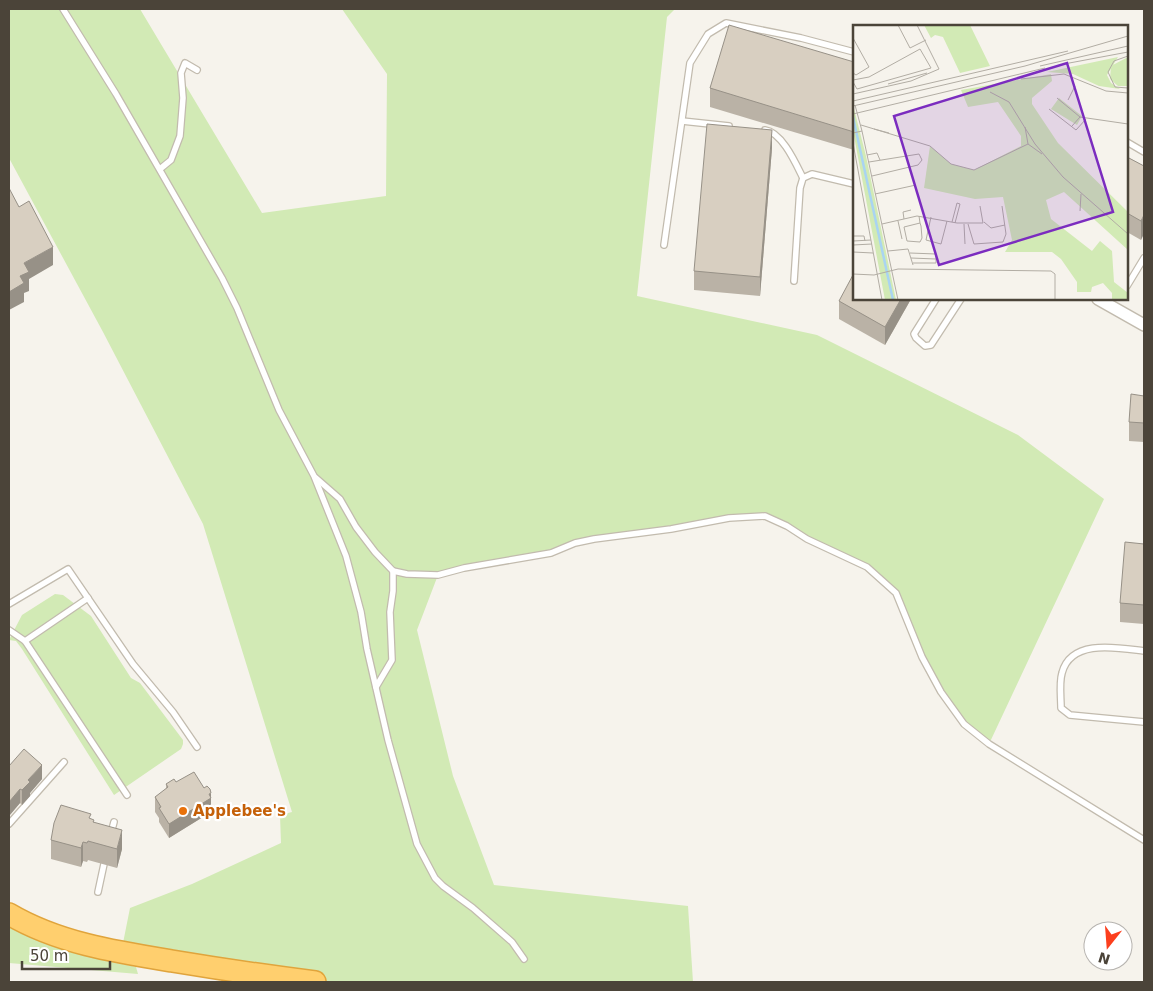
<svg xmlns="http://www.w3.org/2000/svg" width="1153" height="991" font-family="'DejaVu Sans',sans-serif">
<rect width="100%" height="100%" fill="#f6f3ec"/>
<g fill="#d2eab5">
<path d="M9,9H140L262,213L386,196L387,74L342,9H675L667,17L637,296L817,335L1018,435L1104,499L989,744L964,724L941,692L922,657L896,593L867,567L766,516L729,518L594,539L551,553L438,575L417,630L453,776L494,885L688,906L693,982H315L121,953L130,908L192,884L281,843L280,815L292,812L203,524L103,332L9,158Z"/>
<path d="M55,594L63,595L91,616L131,678L140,683L183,740V744L181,749L114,795L22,649L16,641L9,640L22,615Z"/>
<path d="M9,925L33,937L79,954L136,967L138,974L9,963Z"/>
</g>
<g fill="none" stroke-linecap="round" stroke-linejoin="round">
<g stroke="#c2bbae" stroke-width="8">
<g id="lane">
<path d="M63,9L116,94L222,278L237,308L279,410L314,476L346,556L361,612L367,649L388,740L417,844L435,878L443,886L473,908L512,942L524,959"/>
<path d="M682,121L729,126"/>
<path d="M765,130C782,132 796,164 803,178"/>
<path d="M1127,142L1144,152"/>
<path d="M160,169L171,160L180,136L183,98L181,73L185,63L197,70"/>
<path d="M664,245L690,63L708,34L726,23L801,38L854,52"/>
<path d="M794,281L800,188L803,178L812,174L854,184"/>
<path d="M1127,286L1144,258"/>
<path d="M936,299L914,334L916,338L925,346L931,345L961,299"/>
<path d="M316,478L340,499L356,527L375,552L393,571V591L390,612L392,660L376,687"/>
<path d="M393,571L407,574L438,575L464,568L551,553L575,543L594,539L671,529L729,518L765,516L787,526L807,539L867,567L896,593L922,657L941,692L964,724L989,744L1144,840"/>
<path d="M9,604L68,569L133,664L173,712L197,747"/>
<path d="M9,630L25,641L88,598"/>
<path d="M25,641L127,795"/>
<path d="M1144,651C1119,648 1071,638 1062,673C1059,683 1061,697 1061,708L1070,715L1144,722"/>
<path d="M9,824L64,762"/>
<path d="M111,833L114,822"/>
<path d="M98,892L104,864"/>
</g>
</g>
<g stroke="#c2bbae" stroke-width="14">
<path id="street" d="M1098,299L1144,325"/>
</g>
<g stroke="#e0a43c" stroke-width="24">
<path id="highway" d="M9,914C58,943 116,952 172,961C220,969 268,976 315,982"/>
</g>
<use href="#lane" stroke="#fff" stroke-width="5.5"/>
<use href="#street" stroke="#fff" stroke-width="11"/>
<use href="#highway" stroke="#ffcf6e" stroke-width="21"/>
</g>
<g fill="#bab2a6">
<path d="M854,62V150L710,107V88Z"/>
<path d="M772,148L760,296L694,290V271Z"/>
<path d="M1127,157L1144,166L1141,240L1127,232Z"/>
<path d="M911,299L885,345L839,319V301Z"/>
<path d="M1144,396V442L1129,441V422Z"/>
<path d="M1144,544V624L1120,622V603Z"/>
<path d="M9,766L42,779L30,793V796L22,805L20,803L9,816Z"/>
<path d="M176,782L211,797V812L169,838L159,822V818L155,812V797L166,789V784Z"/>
<path d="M91,819L122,849L117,868L88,860L87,862L83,861L81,867L51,859V840Z"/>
</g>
<g fill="#979187">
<path d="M772,130V148L760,296V277Z"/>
<path d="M1144,215V234L1141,240V221Z"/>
<path d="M53,247V265L29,279V291L24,293V302L9,310V292L20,276L24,263Z"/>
<path d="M901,299H911L885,345V327Z"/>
<path d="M42,765V779L30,793V796L22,805V790L28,780Z"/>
<path d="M20,789V803L9,816V802Z"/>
<path d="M211,793V812L169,838V824Z"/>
<path d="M122,830V849L117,868V849Z"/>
<path d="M83,842V861L81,867V848Z"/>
</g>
<g fill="#d8cfc1" stroke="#979187">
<path d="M729,25L854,62V132L710,88Z"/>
<path d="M707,124L772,130L760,277L694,271Z"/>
<path d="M1127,157L1144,166V215L1141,221L1127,213Z"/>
<path d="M9,188L19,207L29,201L53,247L24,263L29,272L20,276L24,283L9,292Z"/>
<path d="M854,273V299H901L885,327L839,301Z"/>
<path d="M1131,394L1144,396V423L1129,422Z"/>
<path d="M1125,542L1144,544V605L1120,603Z"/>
<path d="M24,749L42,765L28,780L30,782L22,790L20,789L9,802V766Z"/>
<path d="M194,772L204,788L207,786L210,789L211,793L209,794L211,798L169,824L159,808L161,807L155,797L168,787L166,784L174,779L176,782Z"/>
<path d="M61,805L91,814L89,818L94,820L93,822L122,830L117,849L88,841L87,843L83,842L81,848L51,840L54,823Z"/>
</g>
<circle fill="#e8710a" stroke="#fff" stroke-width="2" cx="183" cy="811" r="5"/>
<g text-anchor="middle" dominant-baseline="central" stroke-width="4.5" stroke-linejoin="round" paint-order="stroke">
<g font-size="15" font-weight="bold" fill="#c56008" stroke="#fff" text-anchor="start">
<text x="193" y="811">Applebee's</text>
</g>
</g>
<g transform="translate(853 25)">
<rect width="275" height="275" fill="#f6f3ec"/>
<path d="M71,0H117L137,41L107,48L90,12L82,10L78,13ZM265,32L254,50L258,58L267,64L246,61L220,49L194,47ZM275,32V61H265L257,54L258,41ZM198,49L199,56L179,73V79L205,118L275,187V225L211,167L193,175L198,194L239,226L247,216L259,226L261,257L275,268V275H259V268L250,258L239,262L238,267H224V257L208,234L199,227H152L159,215L150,172L122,174L71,163L77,121L98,139L121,145L168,121V111L145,77L115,82L108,65ZM206,73L229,91L224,100L198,84ZM0,80L13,131L43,275H32L0,106Z" fill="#d2eab5"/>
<path fill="none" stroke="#a9d4f2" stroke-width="2.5" d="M0,92L40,275"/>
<path fill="none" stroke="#b2ada4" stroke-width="1" d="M45,0L57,23L73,15M0,13L16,42L3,50L0,48M275,31L261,36L255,47L262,62L275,63M211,39L275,27M187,41L275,21M168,54L211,49L253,66L275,68M0,55L16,52L67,24L78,43L4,64L0,57M35,59L74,48M137,67L156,77L182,119L210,152L275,209M0,69L58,56L86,44L64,0M204,73L227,92M215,75L222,61M0,76L215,26M0,81L172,41L275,11M196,84L223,105L233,94M0,89L192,43M8,100L77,121L98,139L121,145L175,119M219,101L227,92L275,99M172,102L175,119L189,129M21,104L36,108M9,106L45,275M0,108L9,106L2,80M0,118L29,275M14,130L24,128L27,135M16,137L66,129L69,135L65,140L19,151M22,169L63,160M227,186L228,169M66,191L67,198L68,201L69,213L67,217L54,216L51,202L67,198M78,192L73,215L88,219L94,196M51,194L50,187L58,185M45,196L49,214M99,197L104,178M131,197L138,203L152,200M102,198L107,179L104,178M29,199L64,191L104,198H130L127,181M111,199L112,219M115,199L121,219L150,217L153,209L149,181M0,211H11L12,216M0,216L18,215M0,220L19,219M35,226L55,224L60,240M0,227L20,228M57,228L83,229V238H60M58,233L83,234M0,249L21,250L45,244L198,246L202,249V275"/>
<path fill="#7b2cbf" fill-opacity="0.15" stroke="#7b2cbf" stroke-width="2.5" d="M214,38L260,187L86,240L41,91Z"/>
<rect width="275" height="275" fill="none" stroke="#4b4439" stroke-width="2.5"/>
</g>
<rect width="1153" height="991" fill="none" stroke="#4b4439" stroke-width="20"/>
<g transform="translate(1108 946) rotate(197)"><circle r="24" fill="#ffffff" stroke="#b7b4b0"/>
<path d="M0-4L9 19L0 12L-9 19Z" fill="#fc3f1d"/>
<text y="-8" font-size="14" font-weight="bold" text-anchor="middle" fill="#4b4439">N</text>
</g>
<path d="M22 961v8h88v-8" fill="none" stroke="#4b4439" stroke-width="2.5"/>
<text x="30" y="961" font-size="15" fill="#4b4439" stroke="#ffffff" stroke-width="4" paint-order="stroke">50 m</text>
</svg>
